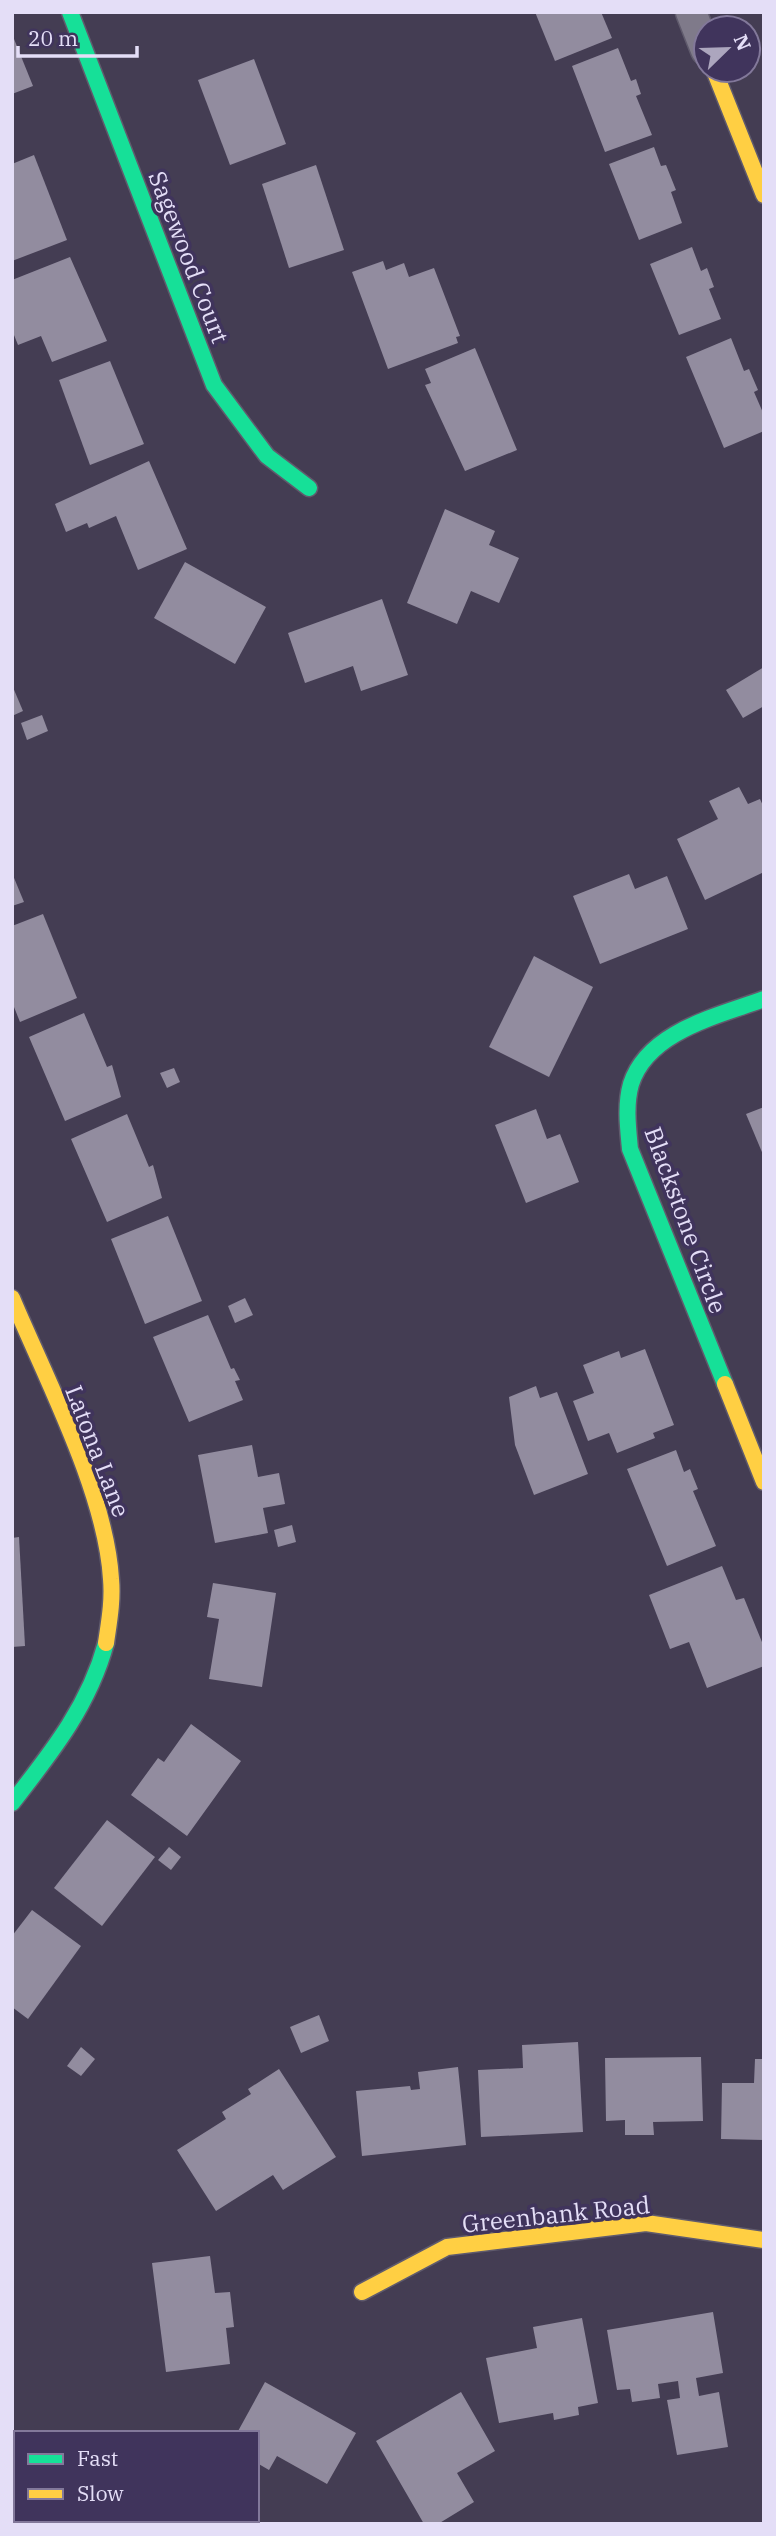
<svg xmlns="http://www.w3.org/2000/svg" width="776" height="2536" font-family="'IBM Plex Serif',serif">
<rect width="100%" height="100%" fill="#443d53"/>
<g fill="#928c9f">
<path d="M535,12H601L612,38L555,61Z"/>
<path d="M12,34L33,86L12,94Z"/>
<path d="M618,48L631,81L636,79L641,94L636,96L652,135L605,152L572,66Z"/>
<path d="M254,59L286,144L230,165L198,80Z"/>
<path d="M654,147L661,166L666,165L676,190L671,192L682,223L639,240L609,164Z"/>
<path d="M34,155L67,240L12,261V164Z"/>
<path d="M316,165L344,250L289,268L262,184Z"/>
<path d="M692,247L701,271L707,268L714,287L709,289L721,319L679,335L650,264Z"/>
<path d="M70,257L107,341L52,362L41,336L18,345L12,330V280Z"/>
<path d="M383,261L386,270L404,263L409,277L434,268L460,336L456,337L458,343L388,369L352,272Z"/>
<path d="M731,338L744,371L749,369L758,390L754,392L764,415V431L724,448L686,357Z"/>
<path d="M475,348L517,450L465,471L425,385L431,383L425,369Z"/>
<path d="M110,361L144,444L90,465L59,380Z"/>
<path d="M149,461L187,549L138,570L116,516L89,528L87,523L66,532L55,504Z"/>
<path d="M445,509L495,531L489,545L519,558L499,603L471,591L457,624L407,603Z"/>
<path d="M185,562L266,607L235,664L154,618Z"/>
<path d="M382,599L408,675L361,691L353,666L305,683L288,633Z"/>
<path d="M764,667V706L743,718L726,690Z"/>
<path d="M12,685L23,711L12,716Z"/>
<path d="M42,715L48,731L27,740L21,723Z"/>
<path d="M739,787L748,804L760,799L764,808V872L705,900L677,839L718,819L709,801Z"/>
<path d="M12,873L24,902L12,906Z"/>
<path d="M629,874L635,889L667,876L688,929L600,964L573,896Z"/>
<path d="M43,914L77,998L20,1022L12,1002V926Z"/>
<path d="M534,956L593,987L549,1077L489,1047Z"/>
<path d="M84,1013L107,1067L112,1065L121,1097L65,1121L29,1037Z"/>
<path d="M174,1068L180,1082L167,1088L160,1073Z"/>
<path d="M764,1107V1157L746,1114Z"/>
<path d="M536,1109L547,1139L560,1134L579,1182L526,1203L495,1125Z"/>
<path d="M127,1114L149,1167L153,1165L162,1198L107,1222L71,1139Z"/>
<path d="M168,1216L202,1301L145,1324L111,1239Z"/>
<path d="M245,1298L253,1315L235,1323L228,1306Z"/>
<path d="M208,1315L231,1369L234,1368L240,1380L235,1381L243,1400L189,1422L153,1337Z"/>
<path d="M645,1349L674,1425L653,1433L655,1438L617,1453L609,1433L588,1441L573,1401L594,1393L583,1365L619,1351L621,1358Z"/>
<path d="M536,1386L540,1398L557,1392L588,1474L534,1495L515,1445L509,1397Z"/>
<path d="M252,1445L258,1477L279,1473L285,1504L263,1508L268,1533L215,1543L198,1455Z"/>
<path d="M676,1450L684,1472L690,1469L698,1489L693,1491L716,1546L667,1566L627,1469Z"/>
<path d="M292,1525L296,1542L278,1547L274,1530Z"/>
<path d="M19,1537L25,1646L12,1647V1538Z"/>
<path d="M722,1566L736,1600L744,1598L764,1647V1666L707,1688L689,1642L670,1649L649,1595Z"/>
<path d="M213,1583L276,1593L262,1687L209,1679L219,1619L207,1617Z"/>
<path d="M191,1724L241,1761L187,1836L131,1795L158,1758L164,1762Z"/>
<path d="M107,1820L155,1857L102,1926L54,1888Z"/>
<path d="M169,1847L181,1857L171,1870L158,1860Z"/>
<path d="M32,1910L81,1946L28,2019L12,2007V1936Z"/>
<path d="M319,2015L329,2041L301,2053L290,2027Z"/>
<path d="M578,2042L583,2132L481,2137L478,2070L523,2068L522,2045Z"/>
<path d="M81,2047L95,2059L81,2076L67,2066Z"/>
<path d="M701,2057L703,2121L653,2122L654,2135H625V2120L606,2121L605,2058Z"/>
<path d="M755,2059H764V2140L721,2139L722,2083H754Z"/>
<path d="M458,2067L466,2145L362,2156L356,2091L410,2086L411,2090L420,2089L418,2072Z"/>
<path d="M279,2069L336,2157L283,2190L273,2175L216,2211L177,2150L226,2119L222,2112L251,2094L248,2089Z"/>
<path d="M210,2256L215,2293L230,2292L234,2327L226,2328L230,2364L166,2372L152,2263Z"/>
<path d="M713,2312L723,2373L696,2378L699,2396L719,2392L728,2447L677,2455L667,2400L680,2398L678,2381L658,2384L660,2398L632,2402L630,2389L617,2390L607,2330Z"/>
<path d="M582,2318L598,2403L578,2407L579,2415L554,2420L553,2413L499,2423L486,2358L537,2348L533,2327Z"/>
<path d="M265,2382L356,2433L327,2484L277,2456L269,2470L257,2463V2433H237Z"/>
<path d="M461,2392L495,2451L457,2473L474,2502L438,2524H424L376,2441Z"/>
</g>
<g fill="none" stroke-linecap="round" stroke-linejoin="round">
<g stroke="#605b6d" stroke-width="33">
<path id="street" d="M691,12L706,50"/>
</g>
<g stroke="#605b6d" stroke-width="19">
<g id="fast">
<path d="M70,12L214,385L267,456L309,488"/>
<path d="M725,1384L630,1149C628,1128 625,1105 631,1084C648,1031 718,1016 764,999"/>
<path d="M12,1803C51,1753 89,1706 106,1643"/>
</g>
</g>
<g stroke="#605b6d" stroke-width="19">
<g id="slow">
<path d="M714,70L764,195"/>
<path d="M12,1298C46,1379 106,1493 111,1579C113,1601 109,1622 106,1643"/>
<path d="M725,1384L764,1482"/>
<path d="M362,2292L447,2247L646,2223L764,2240"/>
</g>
</g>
<use href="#street" stroke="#7f7a8a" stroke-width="30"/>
<use href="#fast" stroke="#16e098" stroke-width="16"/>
<use href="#slow" stroke="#ffcf43" stroke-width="16"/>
</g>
<g text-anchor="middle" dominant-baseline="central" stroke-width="7" stroke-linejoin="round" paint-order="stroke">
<g font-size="24" fill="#e4def7" stroke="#40345c">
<text transform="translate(189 257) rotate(69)">Sagewood Court</text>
<text transform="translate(686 1220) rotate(70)">Blackstone Circle</text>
<text transform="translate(98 1451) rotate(69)">Latona Lane</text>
<text transform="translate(556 2214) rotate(-6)">Greenbank Road</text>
</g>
</g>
<rect width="776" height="2536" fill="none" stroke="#e4def7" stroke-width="28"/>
<rect x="14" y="2431" width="245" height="91" fill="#40345c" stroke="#82789a" stroke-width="2"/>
<rect x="28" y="2454" width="35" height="10" fill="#16e098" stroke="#82789a" stroke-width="2"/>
<text x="77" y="2466" font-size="21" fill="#e4def7">Fast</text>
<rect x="28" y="2489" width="35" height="10" fill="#ffcf43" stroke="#82789a" stroke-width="2"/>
<text x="77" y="2501" font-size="21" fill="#e4def7">Slow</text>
<g transform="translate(727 49) rotate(67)"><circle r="33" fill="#40345c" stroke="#82789a" stroke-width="2"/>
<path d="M0-5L12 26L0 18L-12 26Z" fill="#aca6be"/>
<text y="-10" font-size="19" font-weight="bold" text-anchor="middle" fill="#e4def7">N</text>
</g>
<path d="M18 46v10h119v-10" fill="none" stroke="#e4def7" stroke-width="3.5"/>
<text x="28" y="46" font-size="21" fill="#e4def7" stroke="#40345c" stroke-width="5" paint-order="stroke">20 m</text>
</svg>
